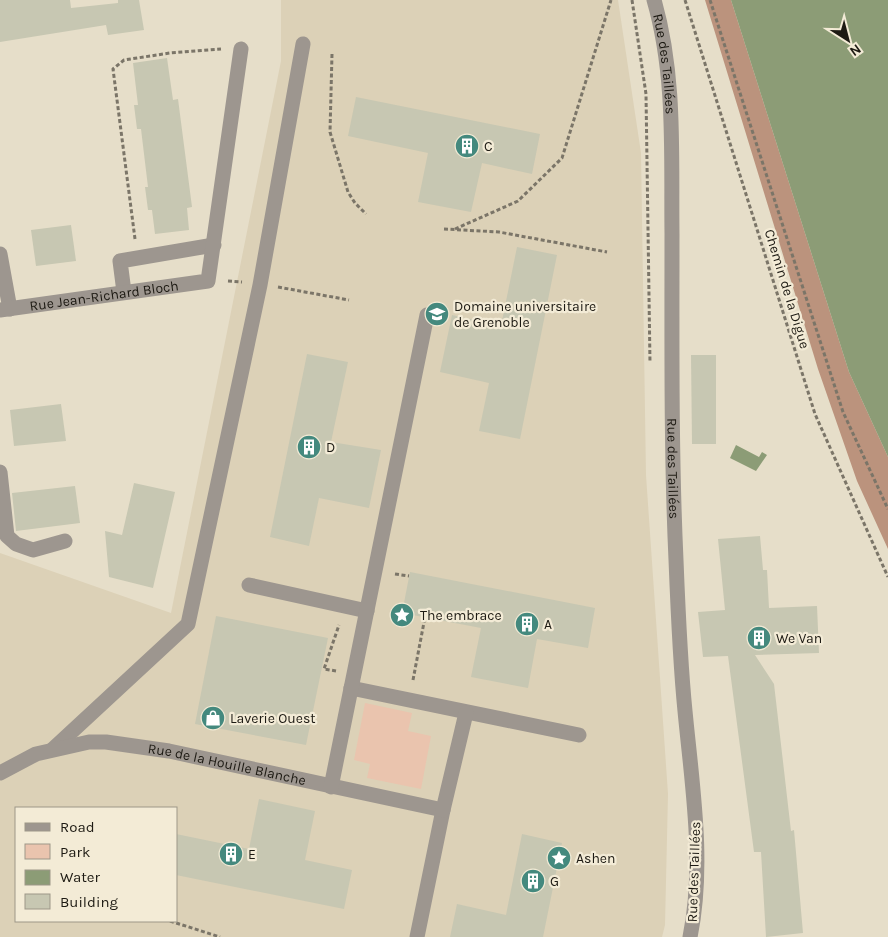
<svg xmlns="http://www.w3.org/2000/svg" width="888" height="937" font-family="Karla,sans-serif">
<rect width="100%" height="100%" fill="#e6dec9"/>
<path fill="#dcd1b7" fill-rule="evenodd" d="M281,0H618L641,153L646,475L668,794L665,925L662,937H0V553L171,613L281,61ZM16,808H176V921H16Z"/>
<path fill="#eac4ae" d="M365,703L412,713L408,731L431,736L421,789L367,778L370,764L354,760Z"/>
<path fill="#bb937d" d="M705,0H731L849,372L888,457V549L857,481L818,369Z"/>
<g fill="#8c9c76">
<path d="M731,0H888V457L849,372Z"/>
<path d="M736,445L759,457L762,452L767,455L756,471L730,458Z"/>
</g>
<g fill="#c7c7b2">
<path d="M0,0H70L71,8L118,3V0H139L144,30L108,35L106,25L0,42Z"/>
<path d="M167,58L173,100L178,99L192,207L187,208L189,230L155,234L152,210H148L145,187H148L141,129H137L134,105H138L133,63Z"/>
<path d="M356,97L540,134L532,174L482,163L471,212L418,202L428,153L348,136Z"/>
<path d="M71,225L76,261L36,266L31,230Z"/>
<path d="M517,247L557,255L520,439L479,431L489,383L440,372L452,315L501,326Z"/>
<path d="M307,354L348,362L331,442L381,450L369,508L319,498L309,546L270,537Z"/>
<path d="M691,355H716V444H692Z"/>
<path d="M61,404L66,441L14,446L10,410Z"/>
<path d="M134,483L175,492L153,588L109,577L105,531L122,535Z"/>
<path d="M75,486L80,523L16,531L12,493Z"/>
<path d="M760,536L763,570H767L769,608L817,606L819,653L755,655L774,684L791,831L794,830L803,933L766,937L761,852H754L728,656L703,657L698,612L725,610L718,539Z"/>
<path d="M410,572L595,608L588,648L537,639L528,688L471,677L481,628L402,613Z"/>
<path d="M216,616L328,638L306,745L195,724Z"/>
<path d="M259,799L315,811L305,860L352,870L344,909L176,875V834L249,849Z"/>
<path d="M522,834L562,843L543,937H450L457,904L506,915Z"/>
</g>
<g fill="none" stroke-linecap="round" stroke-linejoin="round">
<g stroke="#7b7568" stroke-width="3" stroke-dasharray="4 2.5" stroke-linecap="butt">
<path d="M632,0L646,94L650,363"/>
<path d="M685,0L815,414L888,577"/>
<path d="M710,0L843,412L888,509"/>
<path d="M332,54L330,132L348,192L355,203L366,214"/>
<path d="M444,229L499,232L607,252"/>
<path d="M455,229L518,201L562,158L611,0"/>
<path d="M135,239L113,69L124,60L170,53L221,49"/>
<path d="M228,281L242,282"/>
<path d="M278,287L349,300"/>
<path d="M395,574L409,576"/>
<path d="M336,671L324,669L339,625"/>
<path d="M413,680L425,617"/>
<path d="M170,921L220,937"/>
</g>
<g stroke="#9d968f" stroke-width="15">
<path id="s1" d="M654,0C676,76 671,156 672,234C672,343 671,452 676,560C678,611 680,661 685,711C692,785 705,864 690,937"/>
<path d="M0,254L10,309"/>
<path d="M124,292L120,261L214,245"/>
<path id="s2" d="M0,310L208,281L241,49"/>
<path d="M0,472L7,536L16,544L33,550L65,541"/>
<path d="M249,585L367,611"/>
<path d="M351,688L579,735"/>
<path d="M53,749L188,624L260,285L303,44"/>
<path id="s3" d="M0,773L36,754L89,742H106L169,751L443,810L417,937"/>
<path d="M331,787L427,315"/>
<path d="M443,810L466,713"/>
</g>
</g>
<defs>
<g id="building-disc" transform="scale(1.25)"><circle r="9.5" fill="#44897e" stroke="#f3ebd6"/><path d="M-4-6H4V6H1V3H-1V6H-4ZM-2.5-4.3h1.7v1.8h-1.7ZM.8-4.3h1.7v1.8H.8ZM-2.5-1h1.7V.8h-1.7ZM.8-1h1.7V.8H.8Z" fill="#fff"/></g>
<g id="university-disc" transform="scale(1.25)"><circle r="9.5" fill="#44897e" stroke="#f3ebd6"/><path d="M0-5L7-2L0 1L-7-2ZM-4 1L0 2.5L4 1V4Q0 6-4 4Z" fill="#fff"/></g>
<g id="sight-disc" transform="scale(1.25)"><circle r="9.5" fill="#44897e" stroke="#f3ebd6"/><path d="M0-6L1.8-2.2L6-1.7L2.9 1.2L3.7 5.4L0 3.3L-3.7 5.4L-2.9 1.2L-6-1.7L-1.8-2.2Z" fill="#fff"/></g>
<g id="shop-disc" transform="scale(1.25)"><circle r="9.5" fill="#44897e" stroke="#f3ebd6"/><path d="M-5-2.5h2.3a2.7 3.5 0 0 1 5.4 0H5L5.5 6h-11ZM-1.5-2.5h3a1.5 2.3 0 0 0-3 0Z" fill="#fff"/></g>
</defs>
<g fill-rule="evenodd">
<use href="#building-disc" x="467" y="146"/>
<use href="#university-disc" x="437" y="314"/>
<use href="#building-disc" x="309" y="447"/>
<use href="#sight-disc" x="402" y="615"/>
<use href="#building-disc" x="527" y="624"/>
<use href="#building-disc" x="759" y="638"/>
<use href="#shop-disc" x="213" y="718"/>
<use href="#building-disc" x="231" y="854"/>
<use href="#sight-disc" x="559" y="858"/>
<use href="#building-disc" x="533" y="881"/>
</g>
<g text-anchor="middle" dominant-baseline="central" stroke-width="4.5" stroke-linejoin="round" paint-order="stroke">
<g font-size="14" fill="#1d1a13" stroke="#f3ebd6">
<text stroke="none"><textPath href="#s1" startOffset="65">Rue des Taillées</textPath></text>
<text transform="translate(787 289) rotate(73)">Chemin de la Digue</text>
<text stroke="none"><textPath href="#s2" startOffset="105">Rue Jean-Richard Bloch</textPath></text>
<text stroke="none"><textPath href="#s1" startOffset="470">Rue des Taillées</textPath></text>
<text stroke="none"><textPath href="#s3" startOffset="235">Rue de la Houille Blanche</textPath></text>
<text transform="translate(694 872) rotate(-88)">Rue des Taillées</text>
</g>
<g font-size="14" fill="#1d1a13" stroke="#f3ebd6" text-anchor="start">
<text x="484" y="146">C</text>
<text x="454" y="306">Domaine universitaire<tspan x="454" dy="16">de Grenoble</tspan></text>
<text x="326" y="447">D</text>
<text x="420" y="615">The embrace</text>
<text x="544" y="624">A</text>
<text x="776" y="638">We Van</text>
<text x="230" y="718">Laverie Ouest</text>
<text x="248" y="854">E</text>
<text x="576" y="858">Ashen</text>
<text x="550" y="881">G</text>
</g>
</g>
<rect x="15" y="807" width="162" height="115" fill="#f3ebd6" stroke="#9d9788"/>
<rect x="25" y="823" width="25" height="8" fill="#9d968f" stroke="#9d9788"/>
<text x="60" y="832" font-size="15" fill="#1d1a13">Road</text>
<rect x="25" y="844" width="25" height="15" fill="#eac4ae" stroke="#9d9788"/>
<text x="60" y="857" font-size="15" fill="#1d1a13">Park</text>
<rect x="25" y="870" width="25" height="15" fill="#8c9c76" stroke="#9d9788"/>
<text x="60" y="882" font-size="15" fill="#1d1a13">Water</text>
<rect x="25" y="894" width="25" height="15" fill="#c7c7b2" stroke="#9d9788"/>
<text x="60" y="907" font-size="15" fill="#1d1a13">Building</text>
<g transform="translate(848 40) rotate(144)" stroke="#f3ebd6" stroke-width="4" paint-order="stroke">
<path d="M0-4L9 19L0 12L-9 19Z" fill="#1d1a13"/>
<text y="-8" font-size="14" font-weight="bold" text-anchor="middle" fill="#1d1a13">N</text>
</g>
</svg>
